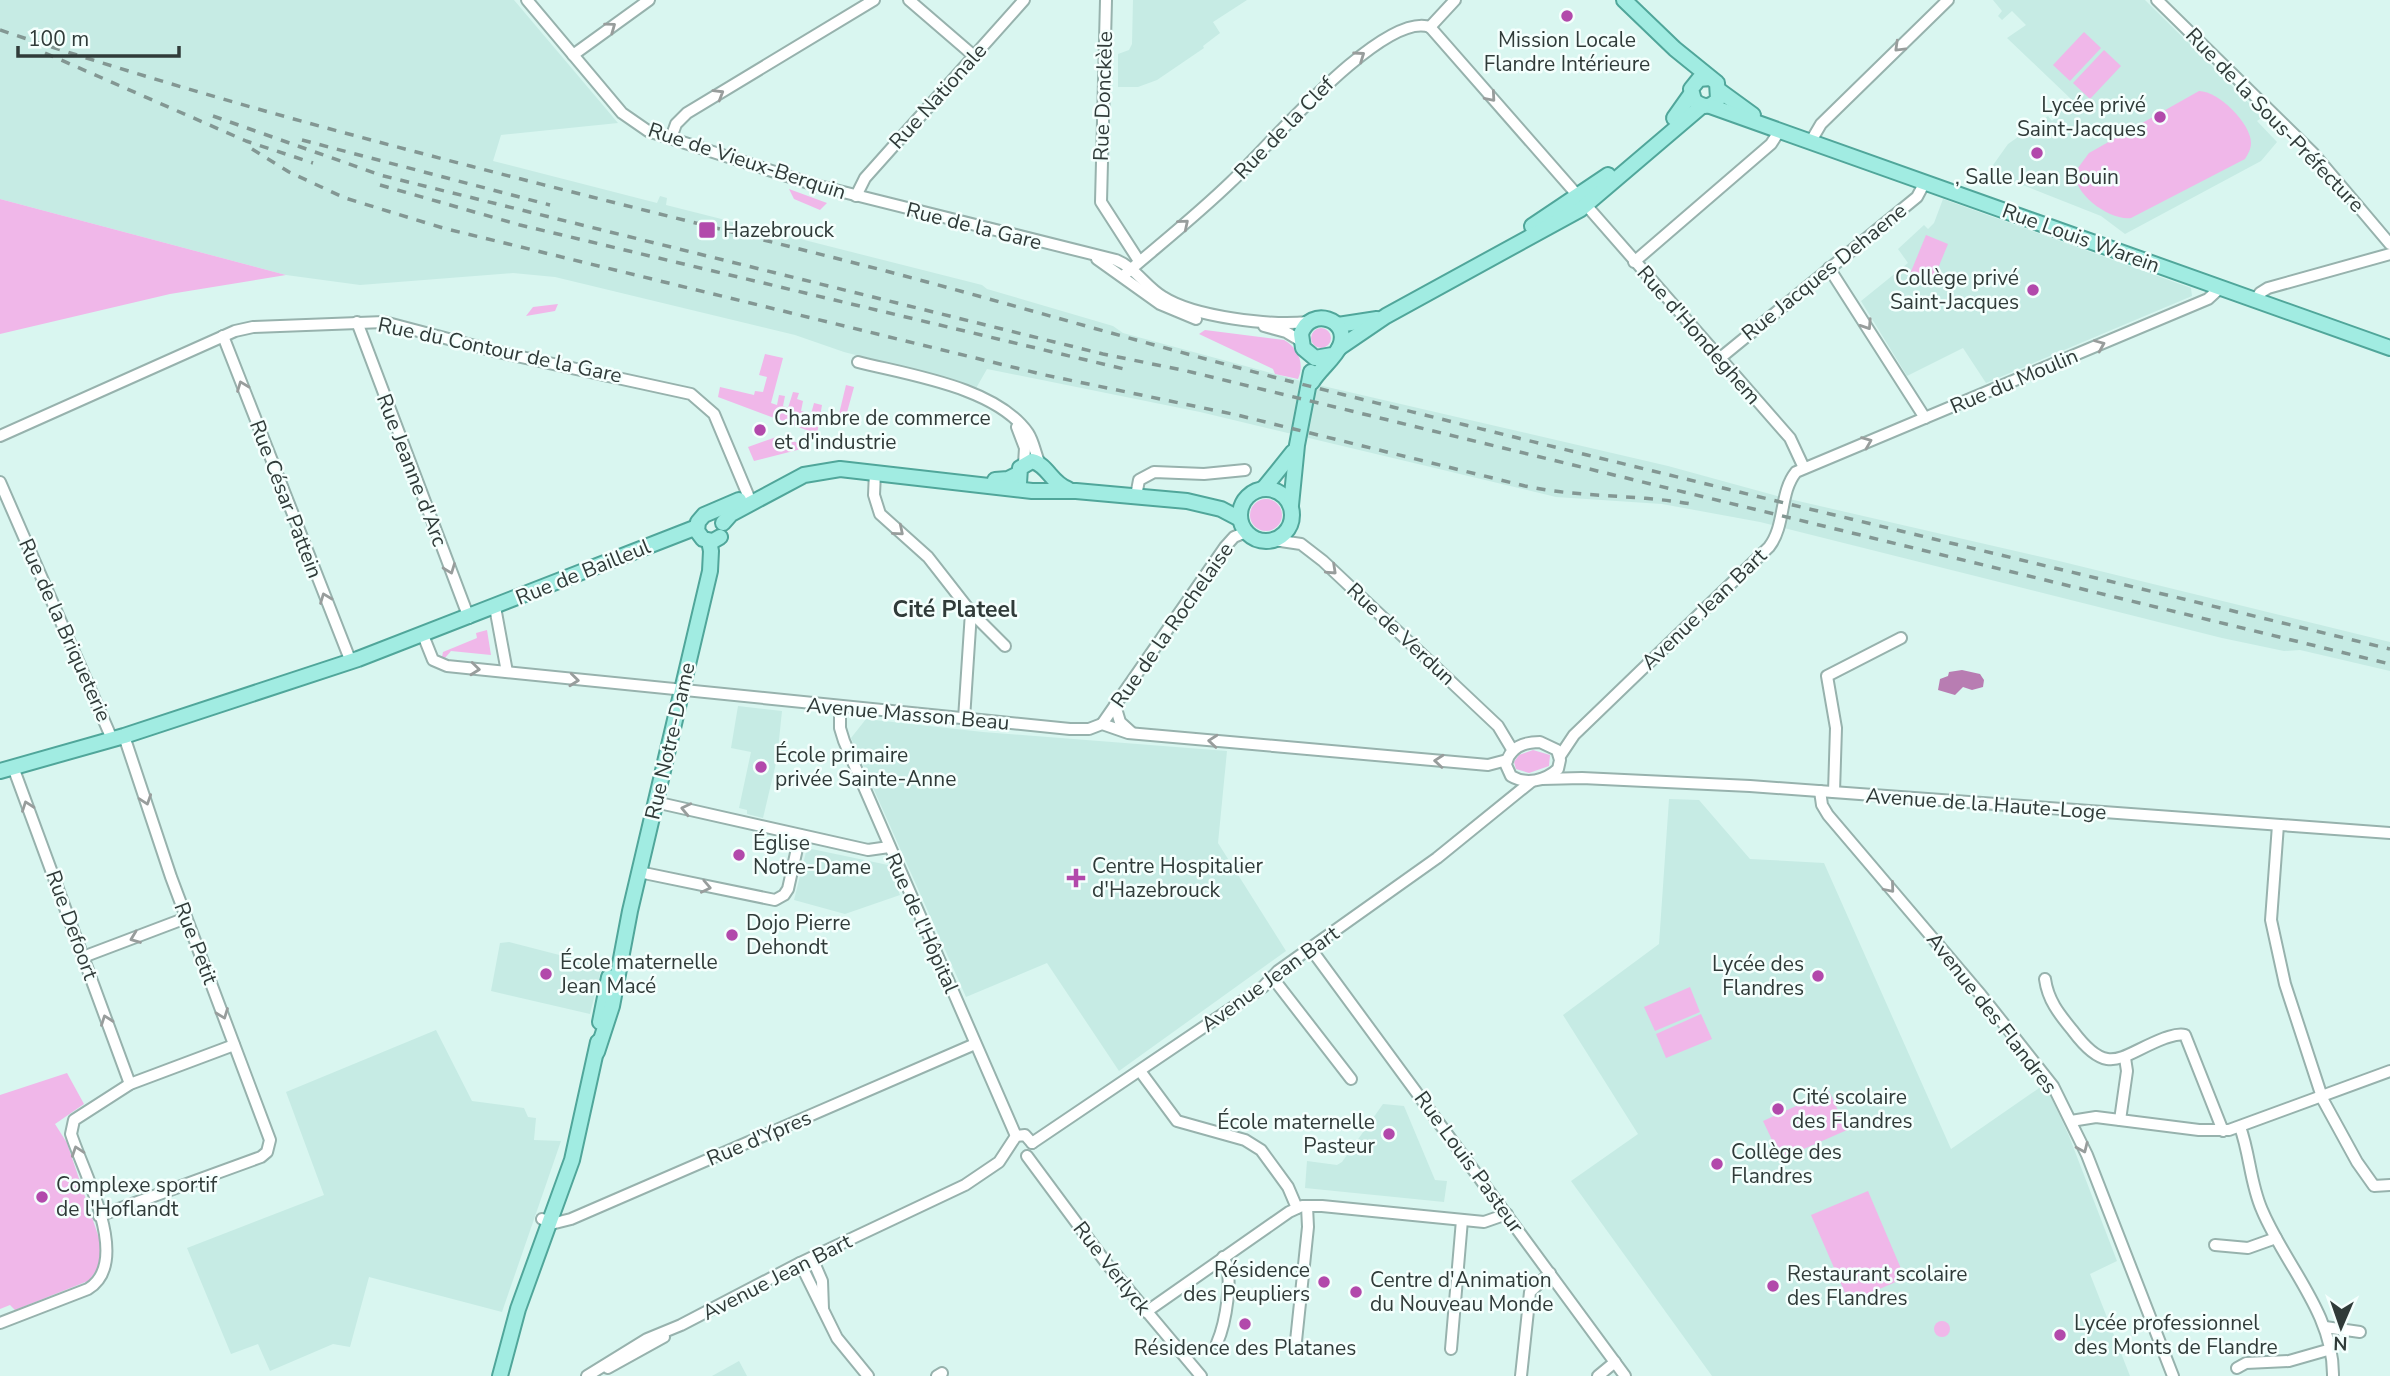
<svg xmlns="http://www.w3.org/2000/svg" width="2390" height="1376" font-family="'Nunito Sans',sans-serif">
<rect width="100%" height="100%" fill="#d9f6f0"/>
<g fill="#c6ebe4">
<path d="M0,0H514L618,123L501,135L493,161L657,203L660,196L667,198L666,205L982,285L987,289L1113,326L1123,333L1297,380L1668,466L1785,498L2059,561L2390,642V671L2300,650L2284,651L2222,638L1760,522L1662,504L1556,497L1200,412L987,369L975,390L953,380L844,352L795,335L555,277L513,273L360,285L286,275L0,199Z"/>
<path d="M1133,0H1247L1213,22L1220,33L1203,46L1204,48L1157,80L1138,87H1118V54L1129,50L1132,44Z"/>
<path d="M1993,0H2145L2263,117L2257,121L2277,142L2261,161L2125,234L2101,216L2010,180L1986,175L2008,144L2048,116L2052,121L2072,100L2007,38L2026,25L2012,11L2002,20L1998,16L2002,11Z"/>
<path d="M1943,199L2191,288L2192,296L1986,383L1963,348L1907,376L1861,301L1908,263L1898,249L1924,225L1928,229L1934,223Z"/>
<path d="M738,706L782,711L777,759L763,818L747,814V810L739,808L751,752L731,748Z"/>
<path d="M866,719L983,732L1227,751L1218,843L1286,951L1119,1071L1047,963L966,997L851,738Z"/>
<path d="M1669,799L1699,800L1750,859L1824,863L1951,1149L2045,1084L2069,1136L2117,1261L2090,1274L2130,1376H1712L1571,1181L1638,1134L1563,1015L1659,944Z"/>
<path d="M807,848L888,865L900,895L845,914L794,900Z"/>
<path d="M509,942L602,966L590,1014L491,991L500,943Z"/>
<path d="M436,1030L472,1101L524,1108L528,1117L536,1118L534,1140L561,1141L502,1312L369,1277L350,1347L333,1344L270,1371L258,1344L231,1354L187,1248L324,1195L286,1092Z"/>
<path d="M1383,1104L1404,1106L1435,1180L1447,1181L1444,1202L1305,1188L1307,1161L1337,1165L1342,1162Z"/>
<path d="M739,1361L747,1376H712Z"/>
</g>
<g fill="#f0b7e9">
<path d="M2084,32L2101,48L2070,81L2053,65Z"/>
<path d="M2104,50L2121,66L2090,99L2073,83Z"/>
<path d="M2199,91C2219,91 2251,124 2251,143C2251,149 2248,154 2245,159L2131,218C2110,221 2073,194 2075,172L2089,153Z"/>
<path d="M789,189L827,203L820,210L794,199Z"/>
<path d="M0,199L286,275L170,294L0,334Z"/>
<path d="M1926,235L1948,244L1932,283L1910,274Z"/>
<path d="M558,304L555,311L526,316L533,307Z"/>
<circle cx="1321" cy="338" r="10"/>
<path d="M1205,330L1284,340C1298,348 1305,363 1298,379L1275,374L1273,369L1199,334Z"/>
<path d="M765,354L783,358L771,403L777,405L779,395L785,396L783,406L788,408L793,392L799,393L797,399L803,401L801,411L811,414L814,403L822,405L817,434L718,397L720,387L754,395L755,391L763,392L767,377L759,375Z"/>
<path d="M846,385L854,387L846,416L839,414Z"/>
<path d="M779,436L809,447L754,461L748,447Z"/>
<circle cx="1266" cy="515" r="16"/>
<path d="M487,630L491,655L451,651L445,658L442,657L443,652L477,638L476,633Z"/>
<path d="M1533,750L1550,755L1549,766L1529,773L1516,769L1514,762L1519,755Z"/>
<path d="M1690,987L1700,1012L1655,1031L1644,1007Z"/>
<path d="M1701,1014L1712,1039L1666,1058L1656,1034Z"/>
<path d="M67,1073L84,1104L55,1124L67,1143L103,1250C100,1263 97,1272 88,1281L15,1310L10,1305L0,1309V1095Z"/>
<path d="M1829,1091L1847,1130L1781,1159L1763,1121Z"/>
<path d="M1868,1191L1905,1278L1849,1302L1811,1215Z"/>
<circle cx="1942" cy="1329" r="8"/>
</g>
<path fill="#b87db2" d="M1962,670L1980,674L1984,680L1983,687L1972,690L1963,687L1955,695L1938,690L1940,679L1948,676L1949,672Z"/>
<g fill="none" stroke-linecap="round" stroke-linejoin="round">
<g stroke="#97b2ad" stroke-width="14">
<g id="minor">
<path d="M527,0L622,113L648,131L815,185L1116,260C1136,268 1145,286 1163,297C1194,317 1270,326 1308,322"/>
<path d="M909,0L974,56"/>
<path d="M1106,0L1101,202L1139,261"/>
<path d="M2157,0L2313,153L2390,244"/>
<path d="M1430,27L1579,197"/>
<path d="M1430,27L1455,0"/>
<path d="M573,55L649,0"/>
<path d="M671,138L676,124L687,113L874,0"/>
<path d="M1811,141L1821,124L1948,0"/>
<path d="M856,196L865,178L1024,0"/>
<path d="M1586,205L1790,438L1804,468"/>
<path d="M1097,259L1160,304L1196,319"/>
<path d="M1634,262L1771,144L1780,130"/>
<path d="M1829,268L1925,418"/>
<path d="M1123,276C1159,245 1197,215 1232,181C1266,149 1383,10 1430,27"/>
<path d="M2255,301L2260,293L2268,288L2390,254"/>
<path d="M357,322L469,618"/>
<path d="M1264,326L1286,332L1301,341"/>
<path d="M223,336L351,662"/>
<path d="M1719,359L1917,197L1925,182"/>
<path d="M858,362C909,375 996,387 1028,433C1034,442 1035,454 1040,464"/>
<path d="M1017,427L1025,448L1024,464"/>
<path d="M0,436L235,331L253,327L384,322L494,351L691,394L714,414L748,495"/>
<path d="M875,472L874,495L880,514L928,557L971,612L964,719"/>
<path d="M0,482L112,739"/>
<path d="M1136,496L1139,480L1154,472L1204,474L1245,470"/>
<path d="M1274,540L1301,544L1323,561L1498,726L1513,751"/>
<path d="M495,607L507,672"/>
<path d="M971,612L1005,646"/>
<path d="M423,635L433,660L447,666L1070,729H1089L1102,724L1128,733L1488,765L1507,760"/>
<path d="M1115,705L1120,722L1131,732"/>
<path d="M840,707V728L844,741L1016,1136"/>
<path d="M1102,724L1225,547L1234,537L1246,532"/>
<path d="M1540,742L1557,750L1560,760L1558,769C1545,781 1526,785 1511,776L1506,765C1509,747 1524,742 1540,742Z"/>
<path d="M1560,756L1574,735L1769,547C1786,525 1779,493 1796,472L2208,299L2220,288"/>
<path d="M13,767L130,1084"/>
<path d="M1542,779L1582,778L1750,786L2390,833"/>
<path d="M1820,791L1822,805L1828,815L1981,995L2053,1086L2087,1155L2173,1376"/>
<path d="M1834,792L1836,728L1827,676L1901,638"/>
<path d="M655,802L868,850L889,847"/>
<path d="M2278,825L2271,920L2285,984L2323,1100L2357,1162L2374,1186L2390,1185"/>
<path d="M639,872L775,900L784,895L788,889L800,835"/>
<path d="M1311,949L1625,1376"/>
<path d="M83,957L186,918"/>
<path d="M1272,977L1351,1079"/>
<path d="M2045,979C2048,1001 2060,1015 2073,1031C2109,1079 2120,1055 2165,1038C2172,1036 2178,1033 2185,1035L2223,1131"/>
<path d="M1140,1071L1177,1121L1245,1140L1261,1150L1288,1187L1297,1208"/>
<path d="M2120,1120L2127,1071L2125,1058"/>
<path d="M2071,1121L2096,1117L2199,1130H2229L2390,1071"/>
<path d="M2240,1127C2250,1154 2250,1183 2262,1210C2285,1265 2334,1314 2333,1376"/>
<path d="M1032,1143L1263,987L1278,971L1437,858L1532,781"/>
<path d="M1027,1156L1107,1264L1201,1376"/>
<path d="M99,1216L261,1157L267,1152L270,1140L171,877L124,736"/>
<path d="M542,1219L555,1223L571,1219L975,1044"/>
<path d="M2215,1245L2248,1248L2276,1238"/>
<path d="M812,1258L822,1281L823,1309"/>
<path d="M800,1263L837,1338L868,1376"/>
<path d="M1146,1312L1289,1212L1302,1206H1322L1484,1222L1507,1214"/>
<path d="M0,1323L88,1289C133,1262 83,1172 71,1134L74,1120L130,1084L234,1045"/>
<path d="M2325,1327L2360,1332"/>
<path d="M1296,1341L1308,1227L1307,1206"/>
<path d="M1217,1343C1225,1325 1235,1274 1223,1257"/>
<path d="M1451,1349L1462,1220"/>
<path d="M608,1368L664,1337"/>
<path d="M2237,1368L2246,1363L2289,1361L2331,1349"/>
<path d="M587,1376L647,1339L681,1325L800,1263L965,1185L999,1162L1016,1136L1025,1135L1032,1143"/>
<path d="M937,1376L942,1373"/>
<path d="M1521,1376L1530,1292L1550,1273"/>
<path d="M1598,1376L1615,1362"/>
</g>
</g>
<g stroke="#50a69a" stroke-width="18">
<g id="major">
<path d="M1624,0L1675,49L1717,83L1718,99C1711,108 1702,108 1694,100L1691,89L1699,79L1710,78"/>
<path d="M1720,91L1753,115"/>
<path d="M1710,106L2390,348"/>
<path d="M1674,118L1691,94"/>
<path d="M1532,226L1608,175"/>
<path d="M1338,325L1377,319"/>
<path d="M1339,348L1386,316L1581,209L1702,106"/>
<path d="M1312,382C1319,370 1335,358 1340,346C1351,319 1310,306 1301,334L1303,348L1315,358L1332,355"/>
<path d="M995,480L1008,479L1018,474"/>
<path d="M1019,483L1020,468L1032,461C1048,465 1051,483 1068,489"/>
<path d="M1264,488L1293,452"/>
<circle cx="1266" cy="515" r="26"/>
<path d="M1291,505L1297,445L1311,372"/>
<path d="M723,523L731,514L804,475L840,469L1032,491H1076L1187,501L1221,509L1240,519"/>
<path d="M720,537L713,541L703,539L697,531L698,522L704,515L739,500"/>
<path d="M0,771L124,736L358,659L697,527"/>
<path d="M600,1022L609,977"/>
<path d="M597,1052L612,1006L630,911L710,571L711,551L709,541"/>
<path d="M500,1376L518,1309L572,1160L598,1042"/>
</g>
</g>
<use href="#minor" stroke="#fff" stroke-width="10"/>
<use href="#major" stroke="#a1ece2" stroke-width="14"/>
<g stroke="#839793" stroke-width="3.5" stroke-dasharray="9 9" stroke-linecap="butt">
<path d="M0,30C290,127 590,195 886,271C1022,307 1156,347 1293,382C1658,474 2024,560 2390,649"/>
<path d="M45,53L246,141L313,163"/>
<path d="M213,116L380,175L1103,354L1187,371L2390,664"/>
<path d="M302,140L550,205"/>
<path d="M252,149L289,172L345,198L443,228L1045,375L1237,415L1525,486C1580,498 1636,494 1691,504"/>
<path d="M380,185L520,225L1124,369"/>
</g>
</g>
<defs><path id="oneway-chevron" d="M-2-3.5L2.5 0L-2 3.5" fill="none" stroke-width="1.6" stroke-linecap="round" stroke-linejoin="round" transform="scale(1.75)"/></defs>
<g stroke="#989d9c">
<use href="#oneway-chevron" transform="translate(611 27) rotate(-36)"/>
<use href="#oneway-chevron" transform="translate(1899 47) rotate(136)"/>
<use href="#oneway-chevron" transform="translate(1360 56) rotate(-35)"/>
<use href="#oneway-chevron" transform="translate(719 94) rotate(-31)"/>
<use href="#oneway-chevron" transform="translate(1491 97) rotate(49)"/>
<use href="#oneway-chevron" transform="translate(1184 224) rotate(-40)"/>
<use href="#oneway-chevron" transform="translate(1867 325) rotate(57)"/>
<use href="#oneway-chevron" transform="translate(2100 345) rotate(-23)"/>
<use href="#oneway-chevron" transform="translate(242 386) rotate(-111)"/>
<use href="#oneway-chevron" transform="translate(1867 442) rotate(-22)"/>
<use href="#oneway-chevron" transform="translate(899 531) rotate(40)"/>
<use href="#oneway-chevron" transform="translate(450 569) rotate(69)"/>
<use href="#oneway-chevron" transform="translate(1332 570) rotate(43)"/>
<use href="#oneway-chevron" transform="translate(325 598) rotate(-111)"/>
<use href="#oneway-chevron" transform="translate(475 669) rotate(6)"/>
<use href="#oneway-chevron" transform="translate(574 680) rotate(6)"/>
<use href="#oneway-chevron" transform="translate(1213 741) rotate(-175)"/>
<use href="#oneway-chevron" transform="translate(1439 761) rotate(-175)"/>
<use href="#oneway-chevron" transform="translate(146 800) rotate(71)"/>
<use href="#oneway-chevron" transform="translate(27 806) rotate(-110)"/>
<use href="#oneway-chevron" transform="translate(686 809) rotate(-167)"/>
<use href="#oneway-chevron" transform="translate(706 887) rotate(12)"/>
<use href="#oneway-chevron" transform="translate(1890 888) rotate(50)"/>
<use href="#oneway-chevron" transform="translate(135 938) rotate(159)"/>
<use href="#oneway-chevron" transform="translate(223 1014) rotate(69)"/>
<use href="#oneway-chevron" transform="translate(106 1020) rotate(-110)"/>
<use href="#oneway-chevron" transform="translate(2083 1148) rotate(66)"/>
<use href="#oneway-chevron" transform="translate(77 1151) rotate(-109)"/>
</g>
<g fill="#b249ab" stroke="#f4fffd" stroke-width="2.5">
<circle cx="1567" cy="16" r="7"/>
<circle cx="2160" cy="117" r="7"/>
<circle cx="2037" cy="153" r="7"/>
<rect x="698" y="221" width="18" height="18" rx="3.5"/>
<circle cx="2033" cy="290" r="7"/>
<circle cx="760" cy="430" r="7"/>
<circle cx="761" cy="767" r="7"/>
<circle cx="739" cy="855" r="7"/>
<path d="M1072.5 867.5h7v7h7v7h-7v7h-7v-7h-7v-7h7z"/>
<circle cx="732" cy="935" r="7"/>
<circle cx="546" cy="974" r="7"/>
<circle cx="1818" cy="976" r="7"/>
<circle cx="1778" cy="1109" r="7"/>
<circle cx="1389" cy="1134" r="7"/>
<circle cx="1717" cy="1164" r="7"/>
<circle cx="42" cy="1197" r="7"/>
<circle cx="1324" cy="1282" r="7"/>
<circle cx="1773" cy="1286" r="7"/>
<circle cx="1356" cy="1292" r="7"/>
<circle cx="1245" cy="1324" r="7"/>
<circle cx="2060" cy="1335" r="7"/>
</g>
<g text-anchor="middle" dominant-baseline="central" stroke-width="5" stroke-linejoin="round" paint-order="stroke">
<g font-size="21" fill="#303b39" stroke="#f4fffd" text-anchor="start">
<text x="1567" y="40" text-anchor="middle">Mission Locale<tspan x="1567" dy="24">Flandre Intérieure</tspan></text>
<text x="2146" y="105" text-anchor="end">Lycée privé<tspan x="2146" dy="24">Saint-Jacques</tspan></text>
<text x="2037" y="177" text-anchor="middle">, Salle Jean Bouin</text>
<text x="723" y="230">Hazebrouck</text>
<text x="2019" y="278" text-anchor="end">Collège privé<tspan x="2019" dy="24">Saint-Jacques</tspan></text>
<text x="774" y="418">Chambre de commerce<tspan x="774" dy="24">et d'industrie</tspan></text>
<text x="775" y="755">École primaire<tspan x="775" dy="24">privée Sainte-Anne</tspan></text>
<text x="753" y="843">Église<tspan x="753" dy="24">Notre-Dame</tspan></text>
<text x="1092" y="866">Centre Hospitalier<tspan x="1092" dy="24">d'Hazebrouck</tspan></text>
<text x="746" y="923">Dojo Pierre<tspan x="746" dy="24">Dehondt</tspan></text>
<text x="560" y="962">École maternelle<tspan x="560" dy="24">Jean Macé</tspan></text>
<text x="1804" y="964" text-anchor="end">Lycée des<tspan x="1804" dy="24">Flandres</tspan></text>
<text x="1792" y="1097">Cité scolaire<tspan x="1792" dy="24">des Flandres</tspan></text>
<text x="1375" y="1122" text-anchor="end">École maternelle<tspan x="1375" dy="24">Pasteur</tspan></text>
<text x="1731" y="1152">Collège des<tspan x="1731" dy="24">Flandres</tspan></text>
<text x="56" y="1185">Complexe sportif<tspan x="56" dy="24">de l'Hoflandt</tspan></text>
<text x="1310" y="1270" text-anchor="end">Résidence<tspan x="1310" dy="24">des Peupliers</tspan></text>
<text x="1787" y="1274">Restaurant scolaire<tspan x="1787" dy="24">des Flandres</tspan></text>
<text x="1370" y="1280">Centre d'Animation<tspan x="1370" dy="24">du Nouveau Monde</tspan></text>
<text x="2074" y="1323">Lycée professionnel<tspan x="2074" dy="24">des Monts de Flandre</tspan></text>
<text x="1245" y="1348" text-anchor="middle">Résidence des Platanes</text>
</g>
<g font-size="21" fill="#303b39" stroke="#f4fffd">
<text transform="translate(938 96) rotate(-48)">Rue Nationale</text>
<text transform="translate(1103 96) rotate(-88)">Rue Donckèle</text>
<text transform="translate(2275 120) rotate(46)">Rue de la Sous-Préfecture</text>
<text transform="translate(1284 128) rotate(-46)">Rue de la Clef</text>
<text transform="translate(747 161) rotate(18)">Rue de Vieux-Berquin</text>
<text transform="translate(974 226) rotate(14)">Rue de la Gare</text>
<text transform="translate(2081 238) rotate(20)">Rue Louis Warein</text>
<text transform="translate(1824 272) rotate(-39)">Rue Jacques Dehaene</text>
<text transform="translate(1699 335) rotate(49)">Rue d'Hondeghem</text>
<text transform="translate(500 350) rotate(12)">Rue du Contour de la Gare</text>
<text transform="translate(2014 381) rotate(-23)">Rue du Moulin</text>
<text transform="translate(412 470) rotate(69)">Rue Jeanne d'Arc</text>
<text transform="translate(286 499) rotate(69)">Rue César Pattein</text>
<text transform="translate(583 572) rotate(-22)">Rue de Bailleul</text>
<text transform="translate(1704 609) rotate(-44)">Avenue Jean Bart</text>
<text transform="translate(1172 625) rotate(-55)">Rue de la Rochelaise</text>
<text transform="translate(65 630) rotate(66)">Rue de la Briqueterie</text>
<text transform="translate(1401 634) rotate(43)">Rue de Verdun</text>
<text transform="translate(908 714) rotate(5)">Avenue Masson Beau</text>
<text transform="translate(670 741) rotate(-77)">Rue Notre-Dame</text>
<text transform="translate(1986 804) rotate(4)">Avenue de la Haute-Loge</text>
<text transform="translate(922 923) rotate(66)">Rue de l'Hôpital</text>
<text transform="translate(72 925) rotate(70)">Rue Defoort</text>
<text transform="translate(196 943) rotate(69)">Rue Petit</text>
<text transform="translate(1270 979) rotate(-36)">Avenue Jean Bart</text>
<text transform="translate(1992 1013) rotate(52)">Avenue des Flandres</text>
<text transform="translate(759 1138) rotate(-23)">Rue d'Ypres</text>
<text transform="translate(1469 1162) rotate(54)">Rue Louis Pasteur</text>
<text transform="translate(1112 1268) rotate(52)">Rue Verlyck</text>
<text transform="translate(777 1277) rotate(-27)">Avenue Jean Bart</text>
</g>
<g font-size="23" font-weight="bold" fill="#303b39" stroke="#f4fffd">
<text x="955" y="609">Cité Plateel</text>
</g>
</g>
<g transform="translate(2341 1327) rotate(182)" stroke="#f4fffd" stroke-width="5" paint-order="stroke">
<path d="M0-5L12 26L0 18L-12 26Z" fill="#303b39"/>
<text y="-10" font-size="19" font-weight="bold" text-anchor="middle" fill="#303b39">N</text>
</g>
<path d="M18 46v10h161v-10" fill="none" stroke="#303b39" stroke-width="3.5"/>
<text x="28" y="46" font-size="21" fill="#303b39" stroke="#f4fffd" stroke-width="5" paint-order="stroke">100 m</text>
</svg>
